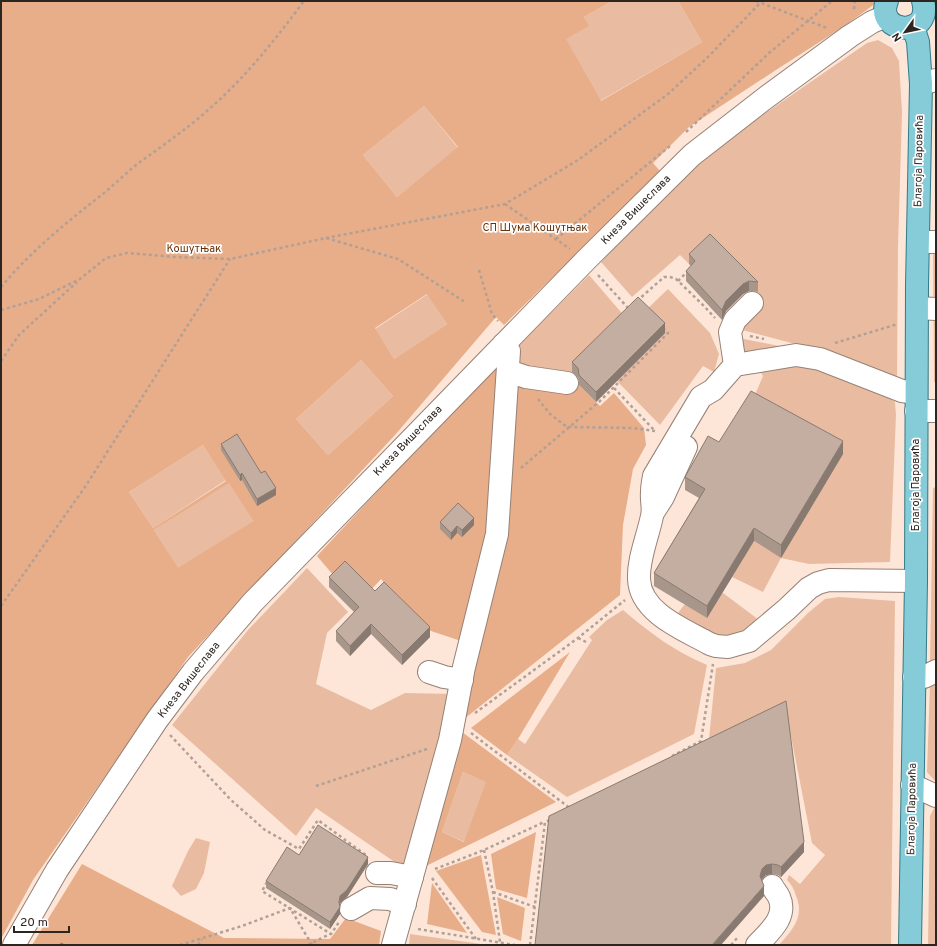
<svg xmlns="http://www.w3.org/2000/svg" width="937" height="946" font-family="Overpass,sans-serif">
<rect width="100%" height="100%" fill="#fde6d8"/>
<g fill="#e9bca1">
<path d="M612,1H678L702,42L600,101L565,39L588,26L584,17Z"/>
<path d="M878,40L892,48L899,61L902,112L898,248L897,381L803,346L735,328L752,298L758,292L689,264L680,255L632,297L601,262L687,175L713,152L744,128L867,43Z"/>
<path d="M424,106L458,148L397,197L363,155Z"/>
<path d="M933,251H936V382H934Z"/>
<path d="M589,275L626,318L569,375L511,369L515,349Z"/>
<path d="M668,289L710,333L719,354L714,372L703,366L660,425L617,381L644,312Z"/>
<path d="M428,294L447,324L394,359L375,329Z"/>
<path d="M734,337L779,346L791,352L740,360Z"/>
<path d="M361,360L393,396L328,455L296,419Z"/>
<path d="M795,362L882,393L895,402L896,415L890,562L809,564L781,558L763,592L732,577L754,541L780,557L751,404L763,376L759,369Z"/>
<path d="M203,445L226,480L153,528L129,492Z"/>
<path d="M229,482L253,521L178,569L154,530Z"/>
<path d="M936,487V660L930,663L933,488Z"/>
<path d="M307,568L348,612L327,633L316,684L371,710L405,693L455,694L408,864L399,865L316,808L296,836L172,725L248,630Z"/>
<path d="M723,593L763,623L739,634L712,636L673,620L684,605Z"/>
<path d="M839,597L895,601L891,945H779C792,930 805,917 796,896C794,889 792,885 787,880L789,875L800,884L825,855L812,843L786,711L708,749L716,668L745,663L771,650L809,612L825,599Z"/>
<path d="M623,610C650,633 674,651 707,665L694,734L567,797L507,755L518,739L525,744L592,640L589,637L607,620Z"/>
<path d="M936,681V782L927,772L930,684Z"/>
<path d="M463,772L487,782L465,842L442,832Z"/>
<path d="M934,808H936V945H928L930,816Z"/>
<path d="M196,838L210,842L204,873L196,889L181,896L172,886L188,851Z"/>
<path d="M410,934L481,944V945H409Z"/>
</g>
<g fill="#e8ad89" fill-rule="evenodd">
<path d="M1,1H612L584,17L589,26L566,39L601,101L702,42L678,1H877L876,3L846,25L779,68L689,127L653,163L660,171L504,325L496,317L395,435L188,657L33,880L1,939ZM424,106L458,147L397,197L363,155ZM427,294L447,324L394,359L375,328ZM361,360L393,396L328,455L296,419ZM203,445L226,481L153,528L129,492ZM229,483L253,521L178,568L154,530Z"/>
<path d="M503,361L495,487L483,557L464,642L431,631L402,602L381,579L370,591L334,576L317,556L415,451Z"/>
<path d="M512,377L577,383L600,406L614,393L644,428L646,445L633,469L623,525L620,595L464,719Z"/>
<path d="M570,652L518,739L507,755L471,728Z"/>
<path d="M458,729L556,802L426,866ZM463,772L486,782L464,842L442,832Z"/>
<path d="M536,832L527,898L496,889L491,854Z"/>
<path d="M481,855L496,935L482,932L436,871Z"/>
<path d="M82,864L224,938L330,939L346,918L381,931L379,945H32Z"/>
<path d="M432,883L467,933L427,924Z"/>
<path d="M497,897L525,908L521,941L503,934Z"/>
</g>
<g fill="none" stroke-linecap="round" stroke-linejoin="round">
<g stroke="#968175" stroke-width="24">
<g id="minor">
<path d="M921,84L936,80"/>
<path d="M918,242H936"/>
<path d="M917,308L936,309"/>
<path d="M735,365L730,332L735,320L752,303"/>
<path d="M508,371L526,377L567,383"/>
<path d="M916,411H936"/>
<path d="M654,511L663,497L686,447"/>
<path d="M916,581L829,580L818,583L809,588L787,609L749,641L728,647L716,646L710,644C685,630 640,613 639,579C638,559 648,536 652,516C654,508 651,500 652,492C652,487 653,481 654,476L701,397L713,390L735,365L796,355L820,359L902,391L916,393"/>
<path d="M429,672L444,677L462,680"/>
<path d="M914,677H924L936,671"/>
<path d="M912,785L936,796"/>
<path d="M377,873H391L412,877"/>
<path d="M351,909L370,898L390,899L405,904"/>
<path d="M14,945L57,870L157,720L193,672L253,602L586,260L692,155L768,96L850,36L872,22L886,16"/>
<path d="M393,945L450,740L464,667L497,534L509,351L504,344"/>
<path d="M757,945C769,932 788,917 779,897C777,893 774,890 772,886"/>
</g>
</g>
<g stroke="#327b87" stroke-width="24">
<g id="major">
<path d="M887,1C874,34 933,39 923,1"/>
<path d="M910,945L916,581L917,286L921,84L918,42L913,26"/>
</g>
</g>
<g stroke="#b2a096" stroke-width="2.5" stroke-dasharray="3 3" stroke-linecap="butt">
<path d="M756,1L827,28"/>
<path d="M854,9L855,1"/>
<path d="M686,132L769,53L832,1"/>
<path d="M505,204L570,249"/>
<path d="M326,238L505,204L578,160L668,94L708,57L762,1"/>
<path d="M556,239L670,146"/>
<path d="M479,270L492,314L498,321"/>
<path d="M598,275L628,308L629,307"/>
<path d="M678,281L687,272"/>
<path d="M1,287C31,251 67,222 104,193C115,184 125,174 136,165C160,147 186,130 208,110C245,78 275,40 304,1"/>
<path d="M637,301L664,277H670L676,279L702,304L715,318"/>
<path d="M1,310L39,299L80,279L106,258L127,253L176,257L230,259L326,238L398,259L465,302"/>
<path d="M750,336L764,339"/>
<path d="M835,343L898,324"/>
<path d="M1,361L19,335L77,282"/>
<path d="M614,388L655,431"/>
<path d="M538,399L550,414L567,427L632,428L655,431"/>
<path d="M521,468L600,401L668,333L663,328"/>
<path d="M1,606L85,487L230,259"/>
<path d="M578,638L586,642"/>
<path d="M475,713L578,638L625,600"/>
<path d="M471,733L571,809"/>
<path d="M170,735L231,800L265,830L299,849L318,820L367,856"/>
<path d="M672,756L701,741L713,664"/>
<path d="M316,786L427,749"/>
<path d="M484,850L493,892L500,942"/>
<path d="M435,869L484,850L544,822"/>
<path d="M432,878L476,939"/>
<path d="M267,882L262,891L331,934L339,922"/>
<path d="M493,892L535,907"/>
<path d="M418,929L515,945"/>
<path d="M180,945L242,926L290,908L312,945"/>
<path d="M198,945L202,939"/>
<path d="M308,945L330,934"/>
<path d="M530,945L545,822L550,820"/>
<path d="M731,945L738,937"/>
</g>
<use href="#minor" stroke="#fff" stroke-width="22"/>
<use href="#major" stroke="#85cbd8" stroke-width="22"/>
</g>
<g fill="#a9968a">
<path d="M689,254L758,282V292L749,291L743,294L726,311L722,320L686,281V271L691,266L689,264Z"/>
<path d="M665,333L596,402L579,385L578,378L572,372V362Z"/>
<path d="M719,442L843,454L781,558L754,541L707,618L654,586V573L699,498L685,490V477Z"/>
<path d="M221,444L261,473L276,495L257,506L242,480L240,481L221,450Z"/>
<path d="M440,522L474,525L462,537L457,533L451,540L440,529Z"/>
<path d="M329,577L375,591L430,637L402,665L371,634L350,656L336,641V631L354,612L329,587Z"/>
<path d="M804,852L781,877L778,875L772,874L766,875L761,880L764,896L535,945Z"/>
<path d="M299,855L368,864L347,897L340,903L339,906L340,914L330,929L266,888V881Z"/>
</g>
<g fill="#897a71">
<path d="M749,281V291L743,294L726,311L722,320V310L726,301L743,284Z"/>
<path d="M665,323V333L596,402V392Z"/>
<path d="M843,441V454L781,558V545Z"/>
<path d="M242,473V480L240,481V475Z"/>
<path d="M276,488V495L257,506V499Z"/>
<path d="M474,518V525L462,537V530Z"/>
<path d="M457,526V533L451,540V533Z"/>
<path d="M754,528V541L707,618V606Z"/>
<path d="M371,624V634L350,656V646Z"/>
<path d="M430,627V637L402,665V655Z"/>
<path d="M804,842V852L781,877V867Z"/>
<path d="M368,857V864L347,897L340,903L339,909V902L340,896Z"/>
<path d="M772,864V874L766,875L762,879L760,886V876L762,869L766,865Z"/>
<path d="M764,886V896L721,945H712Z"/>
<path d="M340,907V914L330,929V922Z"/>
</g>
<g fill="#c4aea1" stroke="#897a71">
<path d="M710,234L758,282L749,281L743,284L726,301L722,310L686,271L695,261L689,254Z"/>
<path d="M638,297L665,323L596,392L579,375L578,368L572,362Z"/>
<path d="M751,391L843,441L781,545L754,528L707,606L654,573L705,489L685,477L708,436L719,442Z"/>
<path d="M237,434L261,473L265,471L276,488L257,499L242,473L240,475L221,444Z"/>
<path d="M458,503L474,518L462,530L457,526L451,533L440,522Z"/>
<path d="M345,561L375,591L384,582L430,627L402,655L371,624L350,646L336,631L359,607L329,577Z"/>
<path d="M786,701L804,842L781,867L778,865L772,864L766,865L762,869L760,876L764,886L712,945H535L549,816Z"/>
<path d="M318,825L368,857L347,890L340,896L339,902L340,907L330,922L266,881L287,847L299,855Z"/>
<path d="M61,943L65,945H60Z"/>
</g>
<g text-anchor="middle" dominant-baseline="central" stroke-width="3.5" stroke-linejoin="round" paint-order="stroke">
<g font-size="11" fill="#2d2520" stroke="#fff">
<text transform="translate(919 161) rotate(-89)">Благоја Паровића</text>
<text transform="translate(636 210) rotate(-45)">Кнеза Вишеслава</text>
<text transform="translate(408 441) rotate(-46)">Кнеза Вишеслава</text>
<text transform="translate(916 485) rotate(-90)">Благоја Паровића</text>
<text transform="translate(189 680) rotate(-52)">Кнеза Вишеслава</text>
<text transform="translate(912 809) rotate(-89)">Благоја Паровића</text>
</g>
<g font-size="11" fill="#673207" stroke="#fff">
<text x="535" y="228">СП Шума Кошутњак</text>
<text x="194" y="249">Кошутњак</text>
</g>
</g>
<rect width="937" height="946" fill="none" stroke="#2d2520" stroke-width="4"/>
<g transform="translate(905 32) rotate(237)" stroke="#ffffff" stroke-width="3" paint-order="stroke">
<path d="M0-3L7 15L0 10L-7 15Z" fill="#2d2520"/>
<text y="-6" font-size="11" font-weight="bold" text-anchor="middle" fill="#2d2520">N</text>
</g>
<path d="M14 926v6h55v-6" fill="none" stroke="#2d2520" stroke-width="2"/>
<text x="20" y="926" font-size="12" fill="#2d2520" stroke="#ffffff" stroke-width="3" paint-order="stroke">20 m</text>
</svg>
